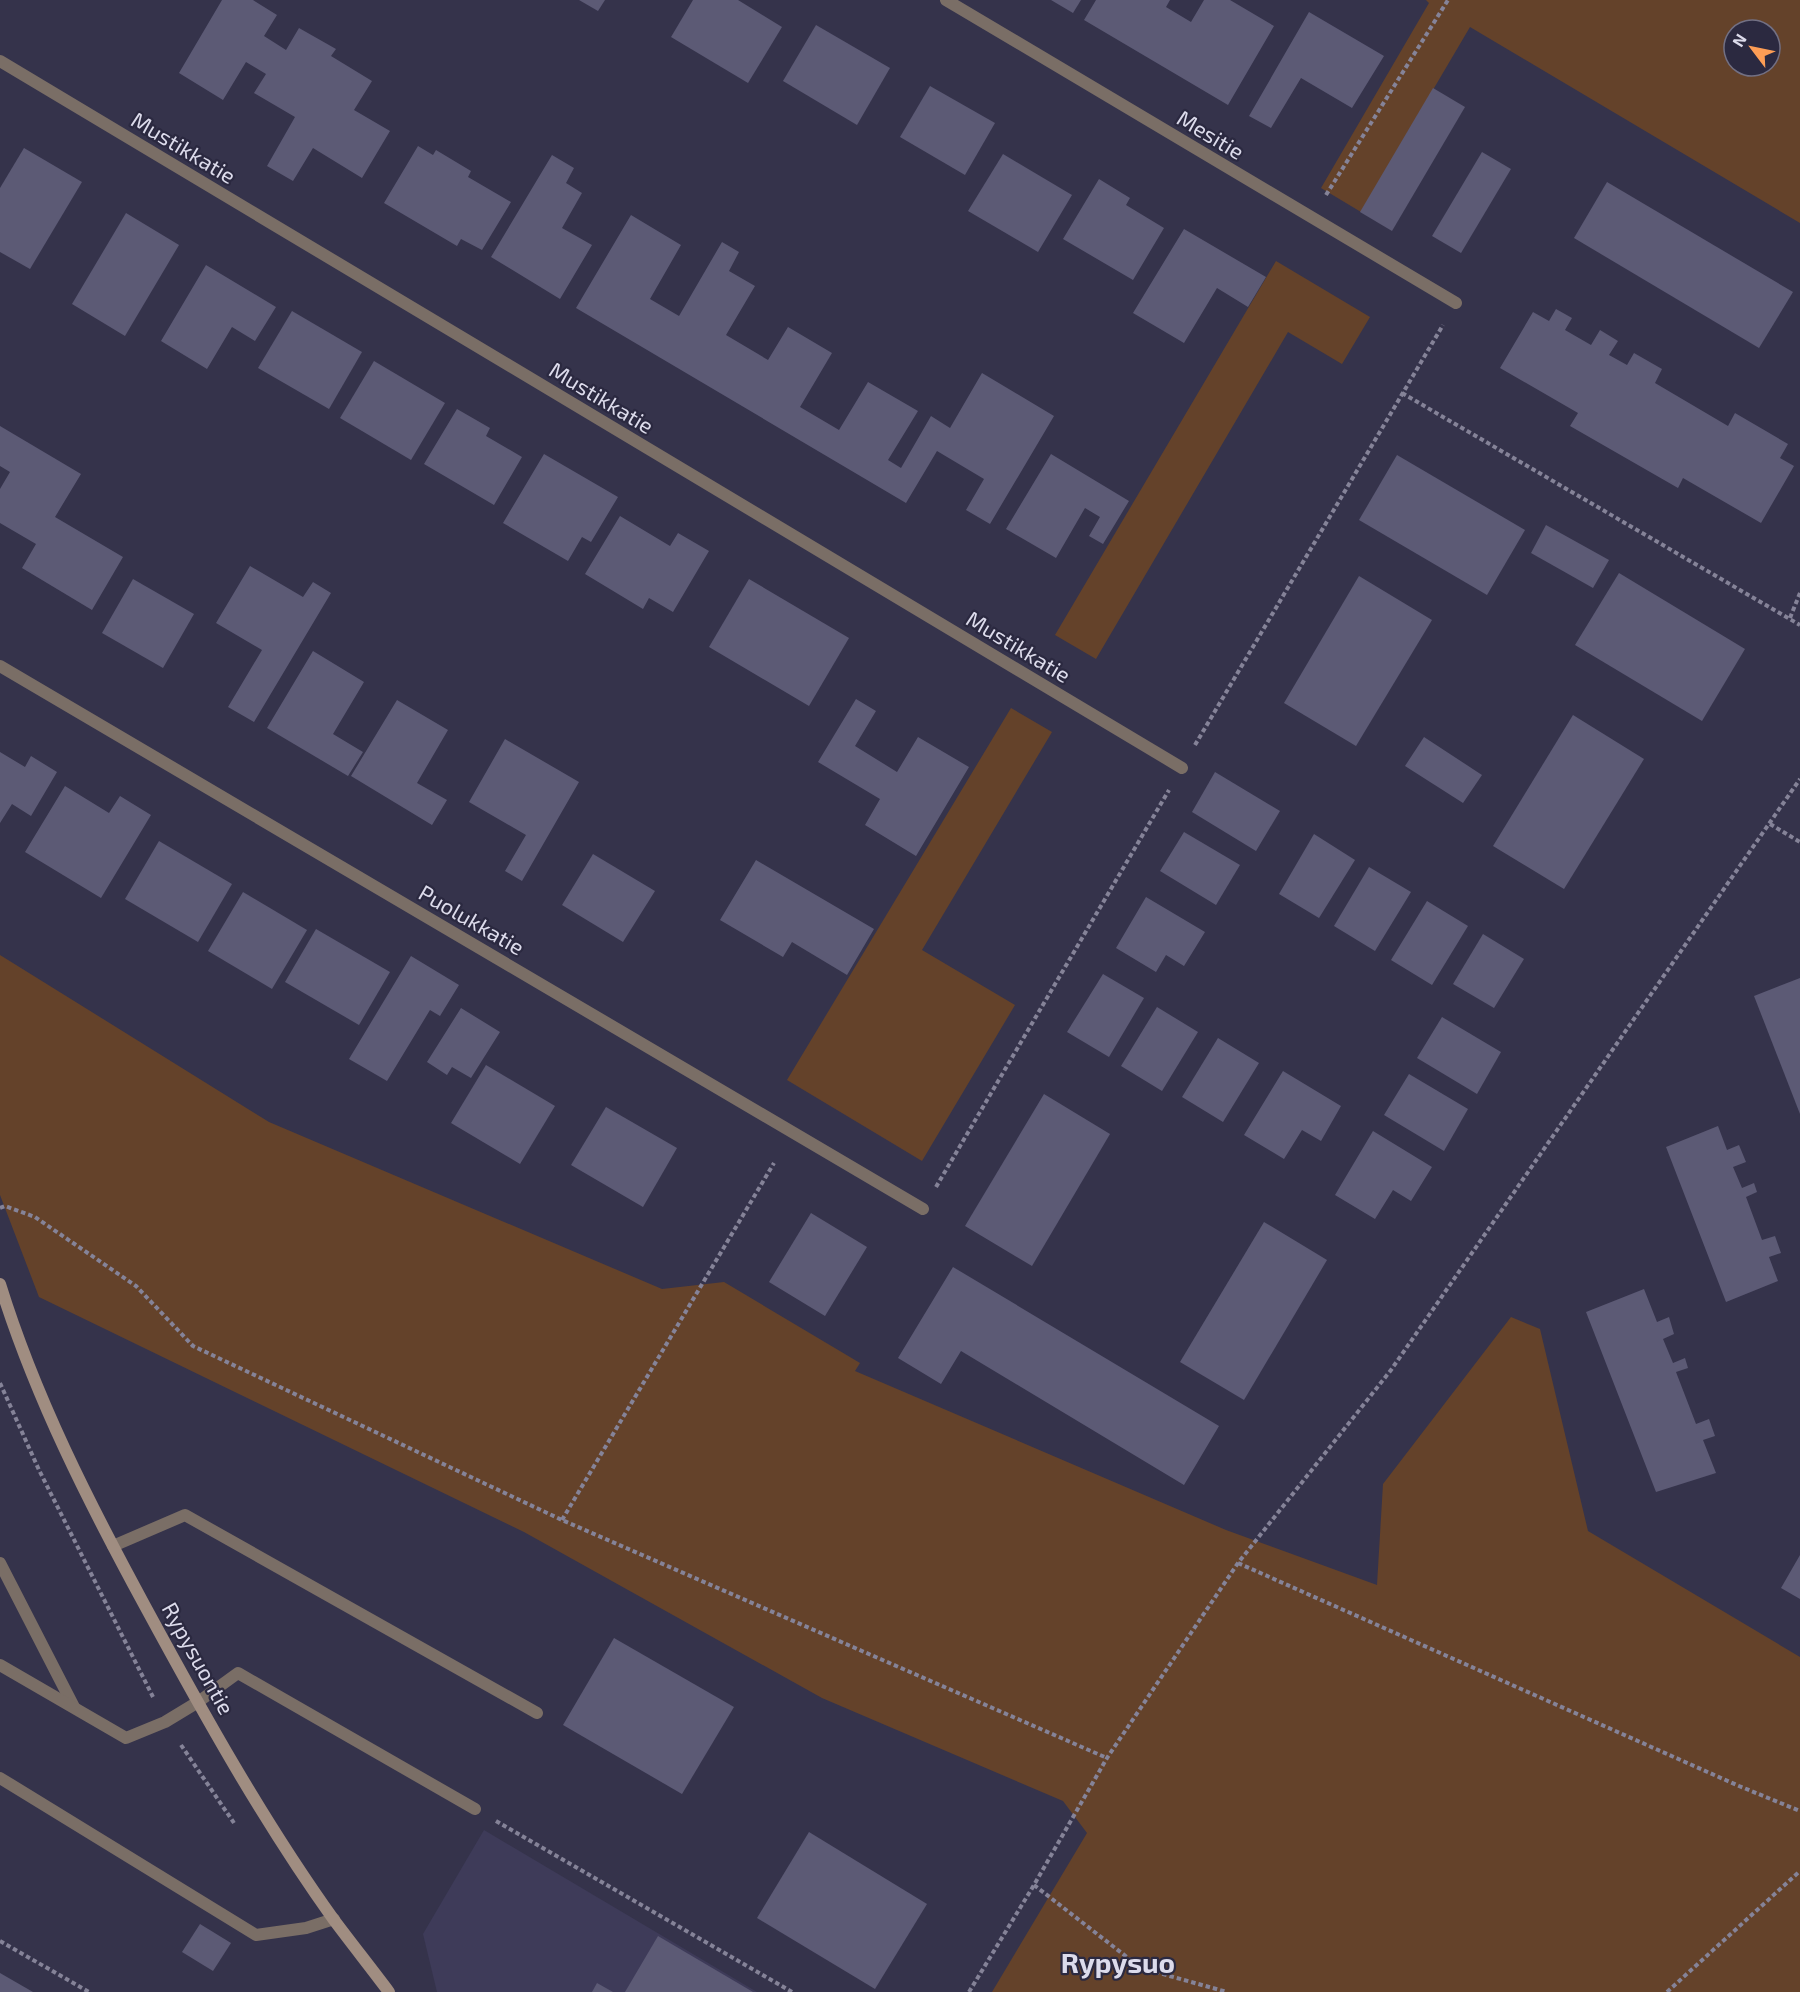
<svg xmlns="http://www.w3.org/2000/svg" width="1800" height="1992" font-family="'Exo 2',sans-serif">
<rect width="100%" height="100%" fill="#35334b"/>
<path fill="#3e3b59" d="M484,1830L757,1992H437L423,1934Z"/>
<g fill="#64422a" fill-rule="evenodd">
<path d="M1426,0H1800V223L1470,27L1361,212L1321,188L1429,3ZM1734,30H1770V66H1734Z"/>
<path d="M1276,261L1370,317L1342,364L1288,332L1096,659L1055,635Z"/>
<path d="M1011,708L1052,732L922,950L1015,1005L922,1161L787,1080Z"/>
<path d="M0,955L269,1122L662,1289L724,1282L860,1363L855,1371L1226,1530L1377,1585L1383,1484L1511,1317L1540,1329L1588,1531L1800,1657V1992H992L1087,1833L1063,1801L822,1698L524,1532L39,1297L0,1195Z"/>
</g>
<g fill="#5c5a75">
<path d="M222,0H253L277,15L264,36L286,50L299,28L336,49L331,56L372,81L354,110L390,131L362,178L313,148L293,181L267,166L295,117L254,93L266,74L246,62L223,100L179,73Z"/>
<path d="M579,0H605L598,11Z"/>
<path d="M693,0H738L782,27L748,83L671,37Z"/>
<path d="M1051,0H1081L1073,13Z"/>
<path d="M1096,0H1170L1166,7L1191,22L1204,0H1230L1274,26L1228,105L1084,20Z"/>
<path d="M1309,12L1384,56L1352,108L1301,78L1271,128L1249,116Z"/>
<path d="M816,25L890,68L857,125L783,81Z"/>
<path d="M930,86L995,123L965,175L900,137Z"/>
<path d="M1433,88L1465,107L1392,231L1360,212Z"/>
<path d="M418,146L433,155L436,150L471,171L468,177L511,202L482,250L461,239L457,246L384,203Z"/>
<path d="M24,148L82,182L30,269L0,252V188Z"/>
<path d="M1482,152L1511,169L1461,253L1432,236Z"/>
<path d="M1003,154L1072,195L1038,252L968,211Z"/>
<path d="M552,155L574,168L566,183L582,193L562,228L592,245L560,299L491,257Z"/>
<path d="M1099,179L1130,198L1126,205L1164,228L1133,280L1063,239Z"/>
<path d="M1607,182L1793,292L1759,348L1574,238Z"/>
<path d="M126,213L179,245L125,336L72,304Z"/>
<path d="M631,215L681,245L650,299L679,316L722,242L739,252L729,271L755,286L726,335L768,360L788,327L832,353L800,407L839,430L868,382L918,411L888,460L901,468L931,416L950,428L982,373L1054,416L990,524L966,510L984,479L937,451L906,503L576,308Z"/>
<path d="M1184,229L1266,277L1248,307L1217,288L1184,343L1133,313Z"/>
<path d="M206,265L276,307L255,341L232,327L207,369L161,341Z"/>
<path d="M1556,309L1572,318L1565,330L1591,345L1600,330L1618,341L1609,355L1627,365L1634,353L1662,369L1655,383L1728,426L1735,413L1788,444L1780,458L1794,466L1761,523L1683,478L1678,488L1570,426L1578,413L1500,368L1533,312L1549,321Z"/>
<path d="M292,311L362,352L329,409L258,368Z"/>
<path d="M374,361L445,403L411,460L340,418Z"/>
<path d="M457,409L490,428L486,436L522,457L494,505L424,464Z"/>
<path d="M0,426L81,474L55,517L123,557L92,610L22,568L36,544L0,523V489L10,472L0,466Z"/>
<path d="M544,454L618,497L591,542L582,537L568,561L503,523Z"/>
<path d="M1051,454L1129,501L1103,544L1089,536L1100,517L1085,508L1056,558L1006,529Z"/>
<path d="M1397,455L1525,530L1487,595L1359,520Z"/>
<path d="M620,516L670,546L678,533L709,551L673,612L649,598L643,609L585,574Z"/>
<path d="M1546,525L1609,560L1593,588L1531,553Z"/>
<path d="M250,566L303,597L313,582L331,593L254,722L228,707L262,650L216,623Z"/>
<path d="M1619,573L1745,649L1702,721L1575,645Z"/>
<path d="M1359,576L1432,620L1356,746L1284,703Z"/>
<path d="M133,579L194,614L163,668L102,633Z"/>
<path d="M749,579L849,638L809,706L709,647Z"/>
<path d="M313,651L364,682L333,734L363,752L348,776L267,728Z"/>
<path d="M856,699L876,711L855,746L897,772L918,737L969,767L916,856L865,825L880,799L818,762Z"/>
<path d="M397,700L448,730L417,783L447,800L432,825L351,776Z"/>
<path d="M1573,715L1644,759L1564,889L1493,846Z"/>
<path d="M1424,737L1482,775L1463,803L1405,766Z"/>
<path d="M505,739L579,782L522,881L505,871L526,835L469,802Z"/>
<path d="M0,752L25,767L31,756L57,772L31,816L12,804L0,823Z"/>
<path d="M1215,772L1280,811L1256,851L1192,812Z"/>
<path d="M65,786L109,813L120,796L151,815L101,898L25,852Z"/>
<path d="M1184,832L1240,865L1216,905L1160,871Z"/>
<path d="M1314,834L1355,860L1319,918L1279,894Z"/>
<path d="M159,841L232,884L198,942L125,899Z"/>
<path d="M593,854L655,891L623,942L562,905Z"/>
<path d="M756,860L874,929L847,975L792,942L783,957L720,920Z"/>
<path d="M1369,867L1411,892L1375,951L1334,926Z"/>
<path d="M243,892L307,930L272,989L208,951Z"/>
<path d="M1146,897L1205,932L1184,966L1166,955L1156,972L1116,948Z"/>
<path d="M1427,901L1468,926L1432,985L1391,960Z"/>
<path d="M316,929L390,972L359,1025L285,982Z"/>
<path d="M1483,934L1524,959L1494,1008L1453,984Z"/>
<path d="M411,956L459,985L440,1016L430,1010L387,1081L349,1059Z"/>
<path d="M1103,974L1144,998L1109,1057L1067,1032Z"/>
<path d="M1800,978V1114L1754,996Z"/>
<path d="M1157,1007L1198,1032L1162,1091L1121,1066Z"/>
<path d="M461,1008L500,1032L471,1078L452,1067L447,1075L427,1062Z"/>
<path d="M1442,1017L1501,1052L1477,1094L1417,1058Z"/>
<path d="M1218,1038L1259,1063L1223,1122L1182,1097Z"/>
<path d="M486,1065L555,1106L520,1164L451,1123Z"/>
<path d="M1283,1071L1341,1106L1321,1141L1302,1130L1284,1159L1244,1135Z"/>
<path d="M1409,1074L1468,1109L1444,1151L1384,1115Z"/>
<path d="M1044,1094L1110,1134L1032,1266L965,1226Z"/>
<path d="M606,1107L677,1148L643,1207L571,1165Z"/>
<path d="M1718,1126L1727,1150L1739,1145L1746,1162L1733,1167L1742,1188L1754,1183L1757,1192L1746,1197L1762,1240L1775,1236L1781,1253L1769,1257L1778,1281L1726,1302L1666,1147Z"/>
<path d="M1373,1131L1432,1167L1411,1201L1393,1190L1375,1219L1335,1195Z"/>
<path d="M811,1213L867,1247L825,1316L769,1282Z"/>
<path d="M1264,1222L1327,1260L1244,1400L1180,1362Z"/>
<path d="M953,1267L1219,1426L1184,1485L961,1351L941,1384L898,1358Z"/>
<path d="M1644,1289L1657,1322L1669,1317L1674,1334L1663,1339L1673,1363L1685,1358L1688,1368L1676,1372L1696,1424L1709,1419L1715,1436L1703,1440L1716,1473L1656,1492L1586,1312Z"/>
<path d="M1800,1555V1599L1781,1588Z"/>
<path d="M614,1638L734,1707L682,1794L563,1725Z"/>
<path d="M809,1832L927,1904L875,1989L757,1918Z"/>
<path d="M200,1924L231,1943L213,1971L182,1952Z"/>
<path d="M658,1936L753,1992H625Z"/>
<path d="M0,1973L33,1992H0Z"/>
<path d="M597,1983L613,1992H592Z"/>
</g>
<g fill="none" stroke-linecap="round" stroke-linejoin="round">
<g stroke="#858398" stroke-width="4" stroke-dasharray="4.5 3" stroke-linecap="butt">
<path d="M1326,195L1448,0"/>
<path d="M1402,393L1800,625"/>
<path d="M1790,618L1800,593"/>
<path d="M1195,745L1443,325"/>
<path d="M1770,824L1800,842"/>
<path d="M936,1187L1169,790"/>
<path d="M0,1208L5,1206L35,1217L136,1286L193,1346L562,1520L1107,1758"/>
<path d="M0,1383L39,1470L153,1697"/>
<path d="M562,1520L774,1163"/>
<path d="M1238,1563L1739,1786L1800,1811"/>
<path d="M181,1745L234,1823"/>
<path d="M496,1821L792,1992"/>
<path d="M1034,1885L1141,1968L1227,1992"/>
<path d="M0,1941L89,1992"/>
<path d="M969,1992L1034,1885L1107,1758L1238,1563L1391,1370L1800,779"/>
<path d="M1667,1992L1800,1871"/>
</g>
<g stroke="#7a6e66" stroke-width="12">
<path d="M113,1546L185,1515L537,1713"/>
<path d="M0,1563L74,1707"/>
<path d="M0,1665L126,1738L165,1722L198,1702L238,1673L475,1809"/>
<path d="M0,1778L256,1935L306,1928L334,1919"/>
</g>
<g stroke="#7a6e66" stroke-width="12">
<path d="M946,0L1456,303"/>
<path d="M0,61L1182,768"/>
<path d="M0,666L923,1209"/>
</g>
<path stroke="#a08d81" stroke-width="12" d="M0,1284C35,1397 89,1503 145,1606C203,1713 263,1821 334,1920C352,1944 371,1968 389,1992"/>
</g>
<g text-anchor="middle" dominant-baseline="central" stroke-width="4.5" stroke-linejoin="round" paint-order="stroke">
<g font-size="22" fill="#dcdbeb" stroke="#2b2940">
<text transform="translate(1211 134) rotate(31)">Mesitie</text>
<text transform="translate(184 147) rotate(31)">Mustikkatie</text>
<text transform="translate(602 397) rotate(31)">Mustikkatie</text>
<text transform="translate(1019 646) rotate(31)">Mustikkatie</text>
<text transform="translate(472 919) rotate(30)">Puolukkatie</text>
<text transform="translate(199 1658) rotate(61)">Rypysuontie</text>
</g>
<g font-size="28" font-weight="bold" fill="#dcdbeb" stroke="#2b2940">
<text x="1118" y="1962">Rypysuo</text>
</g>
</g>
<g transform="translate(1752 48) rotate(302)"><circle r="28" fill="#2b2940" stroke="#727084" stroke-width="1.5"/>
<path d="M0-4.5L10 22L0 15L-10 22Z" fill="#fd9d55"/>
<text y="-9" font-size="16" font-weight="bold" text-anchor="middle" fill="#dcdbeb">N</text>
</g>
</svg>
